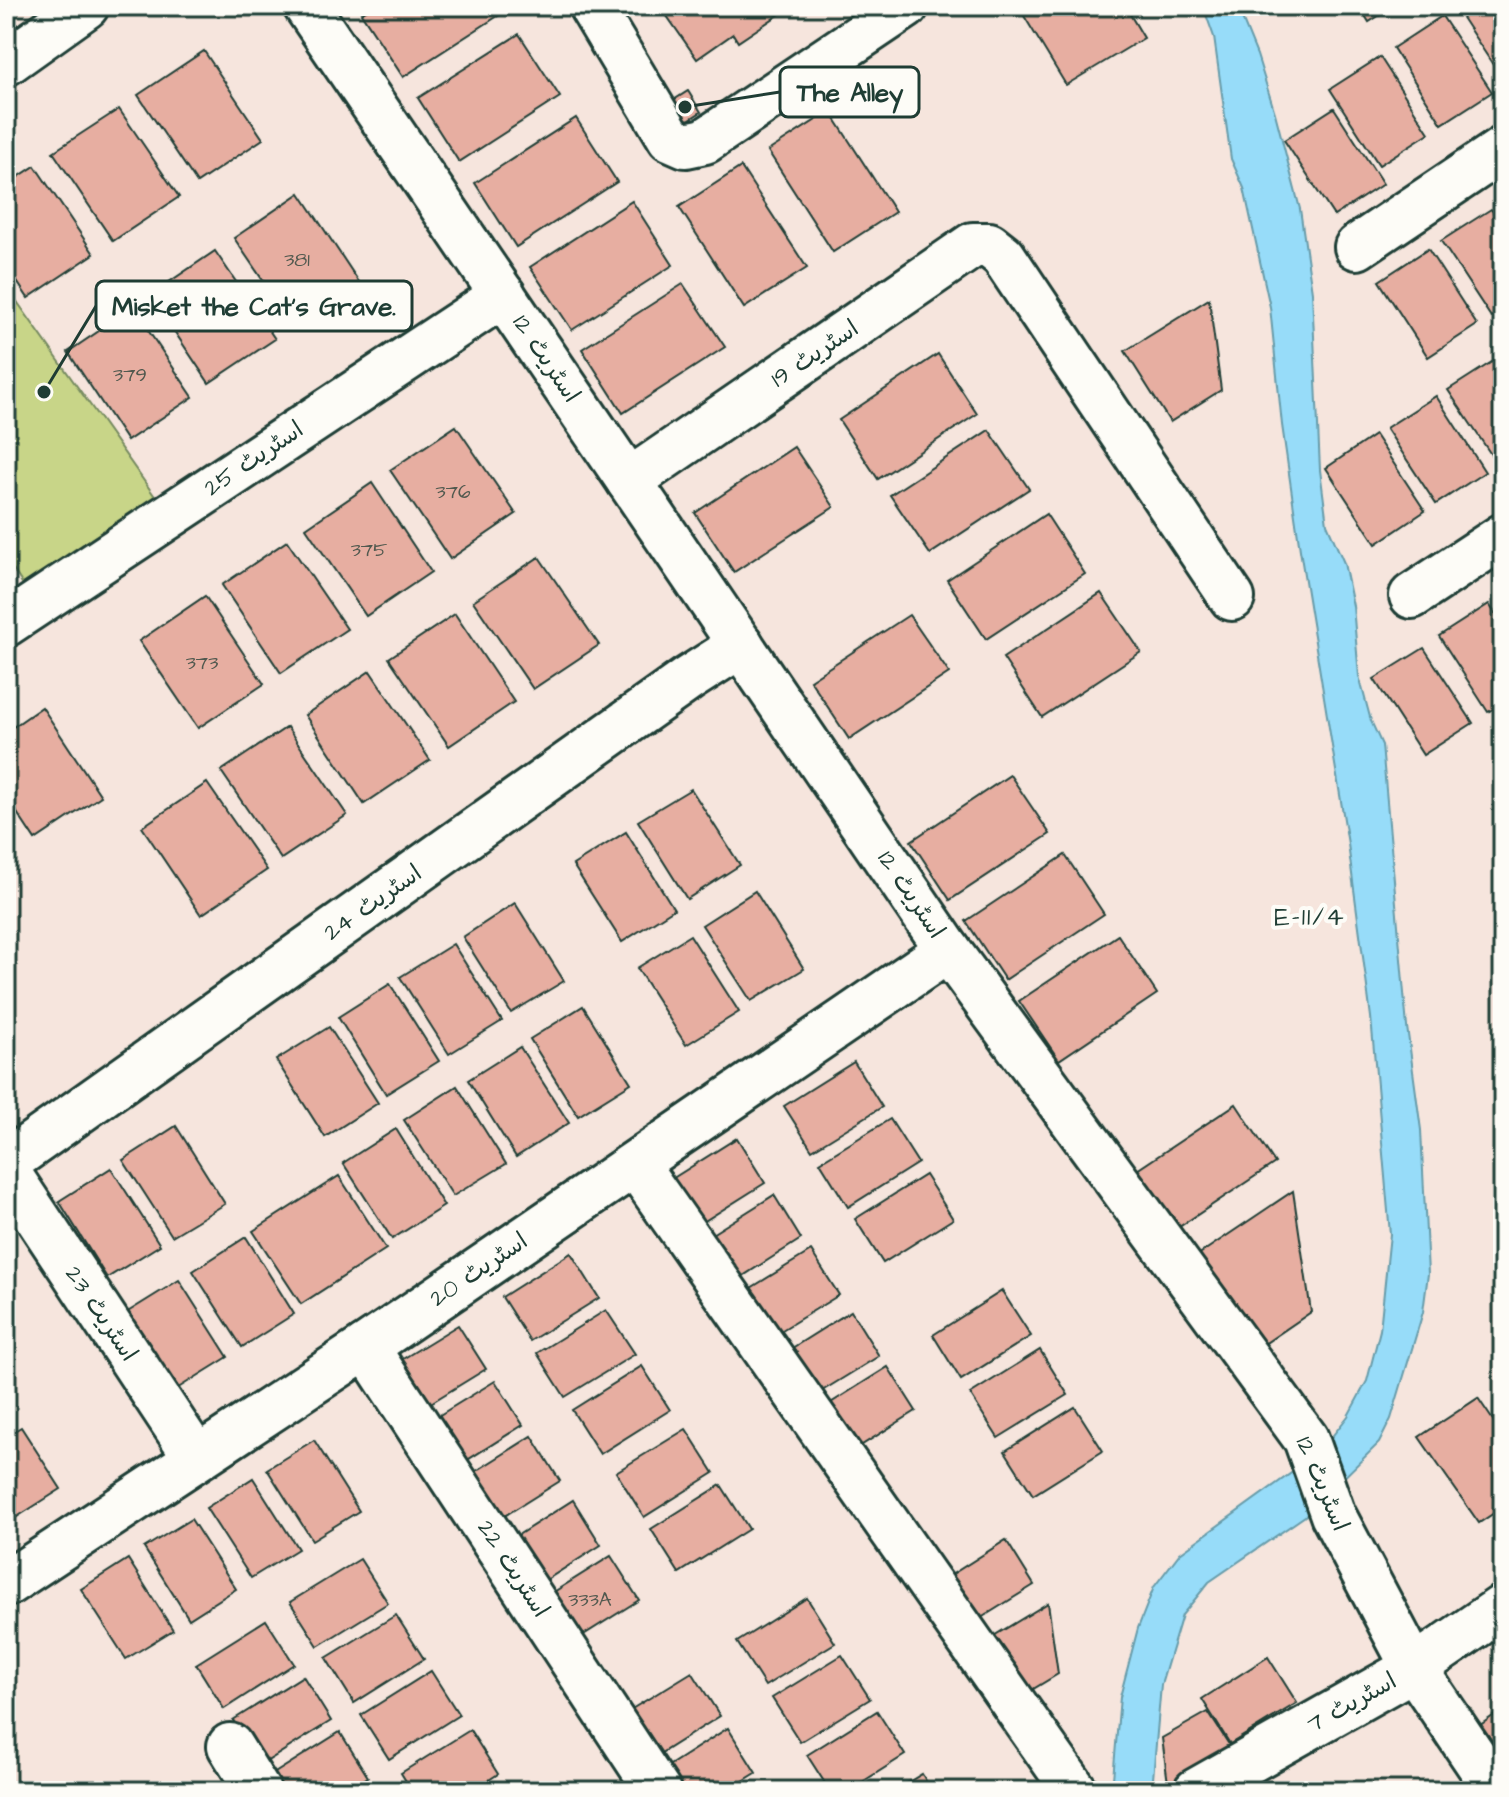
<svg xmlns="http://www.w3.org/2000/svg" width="1509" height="1797" font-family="'Architects Daughter','Playpen Sans Arabic',sans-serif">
<rect width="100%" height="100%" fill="#f6e5dd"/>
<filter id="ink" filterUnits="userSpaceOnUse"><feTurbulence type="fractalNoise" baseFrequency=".0125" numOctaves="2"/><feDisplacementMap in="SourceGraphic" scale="16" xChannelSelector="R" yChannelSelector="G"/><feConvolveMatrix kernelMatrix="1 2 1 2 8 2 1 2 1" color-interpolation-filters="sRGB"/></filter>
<g filter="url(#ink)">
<path fill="#c8d588" stroke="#74895e" stroke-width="2" d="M6,286L156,498L24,586L6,559Z"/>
<path fill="#97dcf9" stroke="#679caa" stroke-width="2" d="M1203,6H1237L1257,55L1275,113L1300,209L1312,292L1320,470L1327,524L1344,563L1353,606L1359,676L1371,721L1382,745L1407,1027L1421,1130L1428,1274L1423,1312L1391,1419L1379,1443L1305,1516L1209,1582L1182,1615L1161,1685L1152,1791H1112L1120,1697L1138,1628L1154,1587L1180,1553L1319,1453L1348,1416L1367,1381L1380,1330L1390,1234L1371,1017L1348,844L1300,550L1282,425L1270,307L1244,188L1231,159L1214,37Z"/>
<g fill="#e7aea1" stroke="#1f3d34" stroke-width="2">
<path d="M373,6H500L504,12L403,77L361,13Z"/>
<path d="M660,6H792L738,42L733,34L697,59Z"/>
<path d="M1018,6H1125L1144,38L1066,85Z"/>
<path d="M1359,6H1394L1369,22Z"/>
<path d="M1457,6H1503V80L1455,7Z"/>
<path d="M1442,16L1492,92L1442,124L1393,48Z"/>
<path d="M519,34L560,97L459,162L418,98Z"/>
<path d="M204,51L263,139L197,183L138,95Z"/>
<path d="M1380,57L1429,133L1379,165L1330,89Z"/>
<path d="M688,91L701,112L682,124L669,103Z"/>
<path d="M1334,108L1383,184L1334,216L1284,140Z"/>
<path d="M119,109L179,197L113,241L53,152Z"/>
<path d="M830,111L895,212L833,252L768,151Z"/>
<path d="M576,118L617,182L516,247L475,183Z"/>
<path d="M35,166L94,254L28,298L6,265V185Z"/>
<path d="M741,167L807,268L744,308L679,207Z"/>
<path d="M300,193L359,282L294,326L234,238Z"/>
<path d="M632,201L673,265L572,330L530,267Z"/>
<path d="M1491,209L1503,227V309L1491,317L1441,241Z"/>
<path d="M1428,249L1477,325L1428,357L1379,281Z"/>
<path d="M215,251L275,339L209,383L150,295Z"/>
<path d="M683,284L725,347L623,413L582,349Z"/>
<path d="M1209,299L1221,390L1170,422L1125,351Z"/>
<path d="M133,308L193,397L127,441L68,352Z"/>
<path d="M938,354L977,414L878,479L839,420Z"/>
<path d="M1498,358L1503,365V462L1498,465L1448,390Z"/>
<path d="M1436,396L1485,472L1436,504L1386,428Z"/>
<path d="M456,426L516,514L450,559L390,470Z"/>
<path d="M989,430L1029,489L930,554L890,495Z"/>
<path d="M1375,435L1425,511L1376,544L1326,468Z"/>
<path d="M794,447L834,507L734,572L695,513Z"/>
<path d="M372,483L431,572L366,616L306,528Z"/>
<path d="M1046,514L1085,574L986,639L947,580Z"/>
<path d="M287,541L347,629L281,673L222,585Z"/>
<path d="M539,557L599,645L533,689L473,601Z"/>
<path d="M1101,593L1141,652L1042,717L1003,658Z"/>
<path d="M205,596L264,684L198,728L139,641Z"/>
<path d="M1489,604L1503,626V703L1488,712L1439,636Z"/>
<path d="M455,614L514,702L449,746L389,658Z"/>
<path d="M909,615L949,673L849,739L810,680Z"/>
<path d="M1424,648L1473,723L1423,755L1374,679Z"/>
<path d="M370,671L430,760L364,804L305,715Z"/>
<path d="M42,707L101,796L35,840L6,796V732Z"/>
<path d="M287,727L347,815L281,859L221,771Z"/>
<path d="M1010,775L1050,834L950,900L911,841Z"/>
<path d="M207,783L267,870L201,915L142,827Z"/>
<path d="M691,789L740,865L687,899L638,821Z"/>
<path d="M626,832L674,909L622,942L573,865Z"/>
<path d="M1065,855L1104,914L1005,980L966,921Z"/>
<path d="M755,891L804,969L751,1001L702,925Z"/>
<path d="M515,903L564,981L511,1013L463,937Z"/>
<path d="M690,935L739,1012L686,1045L637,968Z"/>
<path d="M1118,935L1157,994L1059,1060L1019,1001Z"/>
<path d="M453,944L502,1021L449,1054L400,977Z"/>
<path d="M390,984L439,1061L386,1094L338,1017Z"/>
<path d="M583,1006L631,1083L578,1116L530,1039Z"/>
<path d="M329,1027L378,1103L325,1137L276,1060Z"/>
<path d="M520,1047L569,1123L516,1157L468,1080Z"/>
<path d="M854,1062L882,1107L812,1150L784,1106Z"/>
<path d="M457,1086L506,1164L453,1196L404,1120Z"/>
<path d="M1236,1104L1275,1163L1176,1229L1137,1170Z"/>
<path d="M890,1119L918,1163L848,1207L820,1162Z"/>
<path d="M176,1126L225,1204L172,1236L123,1160Z"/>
<path d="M396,1129L444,1206L392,1239L343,1163Z"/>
<path d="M737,1138L765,1183L695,1227L667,1182Z"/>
<path d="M111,1168L160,1245L107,1278L59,1201Z"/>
<path d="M925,1175L953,1219L883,1263L855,1219Z"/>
<path d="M339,1176L386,1249L301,1304L253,1231Z"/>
<path d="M1293,1191L1311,1312L1257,1349L1195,1257Z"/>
<path d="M774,1195L801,1239L732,1283L704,1239Z"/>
<path d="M246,1237L294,1314L242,1347L193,1271Z"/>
<path d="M811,1251L839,1295L769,1338L741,1294Z"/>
<path d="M571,1253L599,1298L530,1341L502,1297Z"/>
<path d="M179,1280L228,1357L175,1390L126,1313Z"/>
<path d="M1002,1291L1031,1336L961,1380L933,1335Z"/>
<path d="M606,1310L635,1354L565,1397L537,1353Z"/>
<path d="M851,1311L879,1356L809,1399L781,1355Z"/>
<path d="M458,1325L486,1369L416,1412L388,1368Z"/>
<path d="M1040,1350L1068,1395L998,1438L970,1394Z"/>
<path d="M642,1366L670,1410L600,1454L572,1410Z"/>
<path d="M888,1367L916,1411L846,1455L818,1411Z"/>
<path d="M495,1381L523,1425L453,1469L425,1424Z"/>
<path d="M1478,1398L1503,1435V1507L1479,1523L1419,1437Z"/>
<path d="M1075,1407L1103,1451L1033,1495L1005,1451Z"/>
<path d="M21,1427L61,1489L6,1524V1436Z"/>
<path d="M686,1429L714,1473L644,1517L616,1472Z"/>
<path d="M532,1436L560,1481L490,1525L462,1480Z"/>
<path d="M314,1440L359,1511L312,1540L267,1469Z"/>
<path d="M253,1478L298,1549L251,1578L206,1508Z"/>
<path d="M721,1485L749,1529L679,1573L651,1529Z"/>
<path d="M573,1500L601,1545L532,1589L504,1544Z"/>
<path d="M191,1519L236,1589L189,1619L144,1548Z"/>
<path d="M1006,1540L1034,1585L965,1628L937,1584Z"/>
<path d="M611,1556L639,1600L569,1644L541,1600Z"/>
<path d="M128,1559L173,1630L126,1659L81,1589Z"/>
<path d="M360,1559L388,1603L318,1646L290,1602Z"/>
<path d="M807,1598L835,1643L765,1686L737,1642Z"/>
<path d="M1048,1603L1058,1674L1010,1703L977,1646Z"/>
<path d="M396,1615L424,1659L354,1703L326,1658Z"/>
<path d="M266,1620L294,1664L224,1709L196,1664Z"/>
<path d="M842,1655L870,1699L800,1742L772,1698Z"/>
<path d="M1268,1657L1297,1703L1230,1744L1202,1699Z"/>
<path d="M431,1671L459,1715L389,1759L361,1715Z"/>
<path d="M692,1672L720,1716L650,1760L622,1715Z"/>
<path d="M303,1676L331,1721L261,1765L233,1720Z"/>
<path d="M1503,1709V1766L1476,1728Z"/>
<path d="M877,1711L905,1755L848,1791H830L807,1755Z"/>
<path d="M1208,1712L1237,1757L1183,1791H1169L1162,1738Z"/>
<path d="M728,1728L756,1773L727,1791H671L659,1772Z"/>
<path d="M470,1730L498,1774L472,1791H412L401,1773Z"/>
<path d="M340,1732L368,1777L345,1791H280L270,1776Z"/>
<path d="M922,1774L932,1791H894Z"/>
<path d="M1372,1783L1377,1791H1358Z"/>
</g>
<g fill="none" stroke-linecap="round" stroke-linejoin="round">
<g stroke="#1f3d34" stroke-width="50">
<g id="minor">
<path d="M306,6L948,950L1306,1439L1333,1515L1414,1668L1497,1791"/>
<path d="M591,6L670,138L686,145L705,141L906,6"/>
<path d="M6,63L86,6"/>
<path d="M1357,247L1503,149"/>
<path d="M629,481L973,245H989L1003,256L1232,598"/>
<path d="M1412,596L1503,536"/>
<path d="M6,624L503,295"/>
<path d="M6,1163L688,679L741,645"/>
<path d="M636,1165L1075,1791"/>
<path d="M6,1170L196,1457"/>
<path d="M366,1347L658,1791"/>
<path d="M6,1584L366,1347L948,950"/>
<path d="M230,1746L258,1791"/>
<path d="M1196,1791L1414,1668L1503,1607"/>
</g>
</g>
<use href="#minor" stroke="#fdfcf7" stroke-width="44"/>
</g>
</g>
<g text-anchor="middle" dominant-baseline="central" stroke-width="8" stroke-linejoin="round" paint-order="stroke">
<g font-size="20" fill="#51594f">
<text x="297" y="260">381</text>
<text x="130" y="375">379</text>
<text x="453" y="492">376</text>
<text x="369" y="550">375</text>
<text x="202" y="663">373</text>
<text x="590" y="1600">333A</text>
</g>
<g font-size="24" fill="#1f3d34" stroke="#fdfcf7">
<text transform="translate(815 354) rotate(-34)">اسٹریٹ 19</text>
<text transform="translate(546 359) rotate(56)">اسٹریٹ 12</text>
<text transform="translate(254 459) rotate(-34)">اسٹریٹ 25</text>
<text transform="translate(911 895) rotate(56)">اسٹریٹ 12</text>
<text transform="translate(373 903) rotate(-35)">اسٹریٹ 24</text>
<text transform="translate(479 1270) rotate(-34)">اسٹریٹ 20</text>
<text transform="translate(101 1314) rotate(56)">اسٹریٹ 23</text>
<text transform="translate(1322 1484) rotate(67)">اسٹریٹ 12</text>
<text transform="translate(513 1569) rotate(57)">اسٹریٹ 22</text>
<text transform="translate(1352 1703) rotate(-29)">اسٹریٹ 7</text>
</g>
<g font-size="26" letter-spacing="2" fill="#1f3d34" stroke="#fdfcf7">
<text x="1310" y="917">E-11/4</text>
</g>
</g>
<path fill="none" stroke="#1f3d34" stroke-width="3" d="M685 107L780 92M44 392L96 306"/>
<g fill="#1f3d34" stroke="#fdfcf7" stroke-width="3">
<circle cx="685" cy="107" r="8"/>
<circle cx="44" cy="392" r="8"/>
</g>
<g fill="#fdfcf7" stroke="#1f3d34" stroke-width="3">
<rect x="780" y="67" width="139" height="50" rx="8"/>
<rect x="96" y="281" width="316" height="50" rx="8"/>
</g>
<g font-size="26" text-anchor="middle" font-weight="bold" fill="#1f3d34">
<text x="850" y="101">The Alley</text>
<text x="254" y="315">Misket the Cat's Grave.</text>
</g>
<rect width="1509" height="1797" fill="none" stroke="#fdfcf7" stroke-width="32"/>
<rect x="16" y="16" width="1477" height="1765" fill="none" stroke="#1f3d34" stroke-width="3" filter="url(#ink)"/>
</svg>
